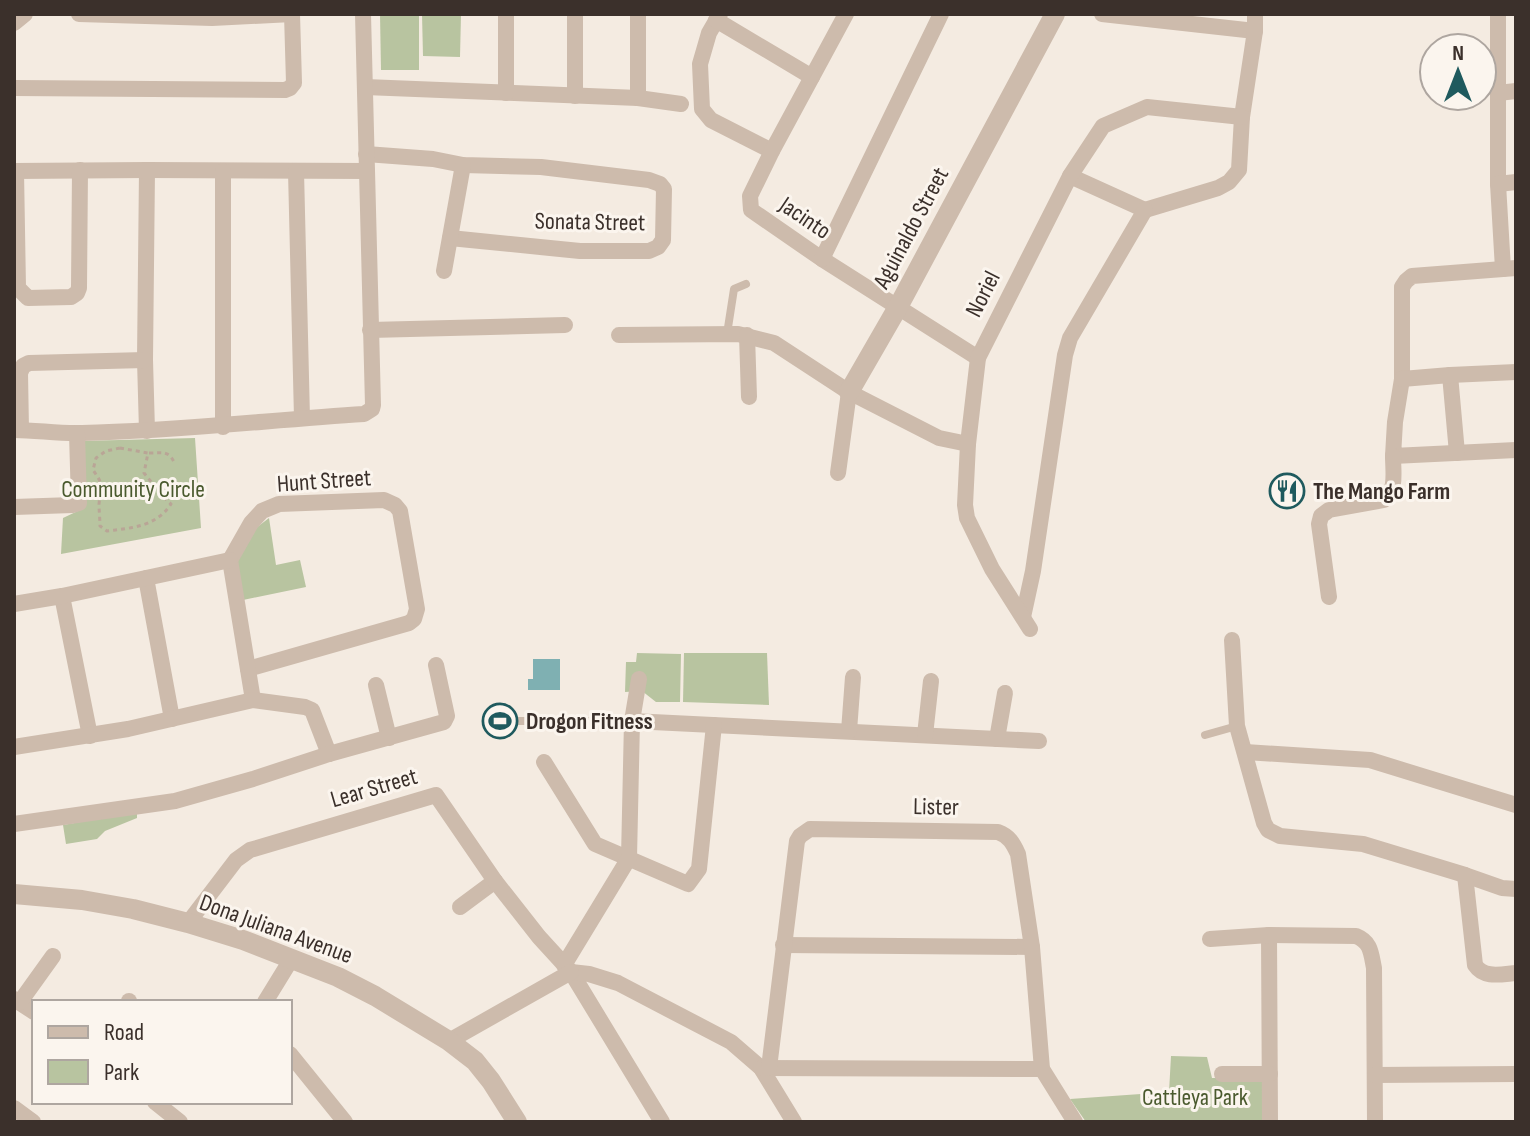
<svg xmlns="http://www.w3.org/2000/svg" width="1530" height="1136" font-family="'Sofia Sans Condensed',sans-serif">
<rect width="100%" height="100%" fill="#f4ebe1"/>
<g fill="#b8c4a0">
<path d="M380,14H419V70H381Z"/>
<path d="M422,14H461L460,57L423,56Z"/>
<path d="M195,438L201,528L61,554L63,518L82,509L81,441Z"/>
<path d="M269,518L276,565L300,560L306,587L243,600L237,561L256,528Z"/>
<path d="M637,653L681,654L680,702H656L642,691L625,692L626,662H636Z"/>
<path d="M684,653H767L769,705L683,702Z"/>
<path d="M137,812V818L105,831L97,839L66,844L63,825Z"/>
<path d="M1171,1056L1207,1057L1212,1078H1266L1267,1122H1086L1070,1099L1169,1092Z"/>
</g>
<path fill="#7fb0b2" d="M533,659H560V690H528V679H533Z"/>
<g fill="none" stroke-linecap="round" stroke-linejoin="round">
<g stroke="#b9a596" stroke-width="3" stroke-dasharray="4 4" stroke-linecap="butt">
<path d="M120,448L148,453L144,473C153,484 161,495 171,504C156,527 131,528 107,531L100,526C100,519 99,511 99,504C101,485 106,489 93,470L96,458L106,451Z"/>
<path d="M149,453C163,453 169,450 175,464"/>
</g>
<g stroke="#cdbbac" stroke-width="8">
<path d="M727,334L734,289L746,284"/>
<path d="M515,721H632"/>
<path d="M1205,735L1237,726"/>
</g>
<g stroke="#cdbbac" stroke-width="16">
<path d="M79,14L212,18L292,14"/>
<path d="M720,14L709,33L700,64L702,109L711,120L772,151"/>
<path d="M846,14L772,151L750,196L751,210L822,259L978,358"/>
<path d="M1102,14L1255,31"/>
<path d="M1498,14V184L1503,269"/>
<path d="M716,20L812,77"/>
<path d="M14,23L25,14"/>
<path d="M365,87L638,98L681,104"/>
<path d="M14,88L285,90L290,88L294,83L292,14"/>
<path d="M506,93V14"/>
<path d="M1498,93L1516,91"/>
<path d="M575,96V14"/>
<path d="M638,98V14"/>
<path d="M366,154L433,159L463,165L541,167L649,180L660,184L664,189L663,240L658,247L649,251H580L450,238"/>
<path d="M147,170L145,360L147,431"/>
<path d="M14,171L147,170L367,171"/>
<path d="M16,171L18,288L28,298L71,297L77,293L79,288L80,170"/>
<path d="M296,171L302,418"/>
<path d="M1070,176L1145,210"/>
<path d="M1498,184L1516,182"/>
<path d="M1145,210L1218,188L1229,182L1239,170L1242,117L1255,31V14"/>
<path d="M822,259L941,14"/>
<path d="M1516,268L1412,276L1406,281L1402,287V379L1395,422L1393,456L1516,450"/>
<path d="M444,271L463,165"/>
<path d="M370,330L565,325"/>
<path d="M619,335L738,334L774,343L849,392L939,438L968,444"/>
<path d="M747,335L749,397"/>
<path d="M1450,375L1457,453"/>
<path d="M1402,379L1450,375L1516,372"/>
<path d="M223,427V171"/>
<path d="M14,430C37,430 59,434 82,433C176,431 270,420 364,414L372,409L373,405L363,14"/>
<path d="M21,430L20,373L23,366L29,363L145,360"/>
<path d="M838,473L849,392"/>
<path d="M14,507L73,505L79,503L77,433"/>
<path d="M230,560L251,523L262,511L279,504L384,500L395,505L400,511L417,609L414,619L409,623L248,669"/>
<path d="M230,560L253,700"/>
<path d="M146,578L172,719"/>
<path d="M62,596L90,736"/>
<path d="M1329,597L1319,524L1321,516L1329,510L1384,500C1397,490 1393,472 1393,456"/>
<path d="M14,604L62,596L230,560"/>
<path d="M1023,617L1033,571L1065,355L1070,338L1145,210"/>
<path d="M1030,629L992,569L967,518L965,505L968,444L978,358L1070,176L1103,126L1147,107L1242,117"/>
<path d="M1232,640L1237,726L1264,823L1268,830L1280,836L1363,844L1465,875L1502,888L1516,889"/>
<path d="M376,685L389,738"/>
<path d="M632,721L1039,741"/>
<path d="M849,731L853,677"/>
<path d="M925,735L931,681"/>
<path d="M997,739L1005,693"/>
<path d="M14,747L128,729L253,700L305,707L312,710L329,754"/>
<path d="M1245,752L1370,760L1516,805"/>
<path d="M544,762L595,844L688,884L699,869L714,725"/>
<path d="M14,824L175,801L253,779L329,754L444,722L447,716L436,665"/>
<path d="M1465,875L1475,965C1484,979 1502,974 1516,973"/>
<path d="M460,907L495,881"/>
<path d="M188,923L236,860L250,850L436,795L495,881L539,937L571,972L662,1122"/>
<path d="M1269,935L1270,1122"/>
<path d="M1210,939L1269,935L1356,936C1371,942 1371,953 1374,968L1375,1122"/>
<path d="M783,945L1032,947"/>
<path d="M564,965L629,858L632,721L639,679"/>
<path d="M571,972L589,974L618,983L731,1042L761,1068L794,1122"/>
<path d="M14,999L34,1012"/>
<path d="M20,1002L53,956"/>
<path d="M129,1002V1001"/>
<path d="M265,1002L292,958"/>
<path d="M449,1041L571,972"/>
<path d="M290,1054L345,1122"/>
<path d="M761,1068L1042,1069"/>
<path d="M769,1068L797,841L800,836L810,829L998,832C1009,836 1013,843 1018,854L1032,947L1042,1069L1075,1122"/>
<path d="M1222,1074H1270"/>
<path d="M1375,1075L1516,1074"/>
<path d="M155,1102L180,1122"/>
<path d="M14,1108L33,1122"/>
</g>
<g stroke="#cdbbac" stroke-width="20">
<path d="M849,392L898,307L1055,14"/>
<path d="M14,894L82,900L133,909L188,923L243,940L338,977L375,996L449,1041L475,1061L491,1081L517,1122"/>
</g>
</g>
<defs>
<g id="restaurant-ring" transform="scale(1.8)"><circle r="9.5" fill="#fbf5ee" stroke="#1f5a5e" stroke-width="1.5"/><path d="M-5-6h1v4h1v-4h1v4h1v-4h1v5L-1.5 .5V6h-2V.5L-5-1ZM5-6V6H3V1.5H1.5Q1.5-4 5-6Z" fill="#1f5a5e"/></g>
<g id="stadium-ring" transform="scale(1.8)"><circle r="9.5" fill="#fbf5ee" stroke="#1f5a5e" stroke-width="1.5"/><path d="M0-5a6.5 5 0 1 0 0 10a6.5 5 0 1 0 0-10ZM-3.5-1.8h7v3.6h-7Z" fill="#1f5a5e"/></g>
</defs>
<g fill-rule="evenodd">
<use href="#restaurant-ring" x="1287" y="491"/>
<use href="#stadium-ring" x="500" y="721"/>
</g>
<g text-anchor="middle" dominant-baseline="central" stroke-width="6" stroke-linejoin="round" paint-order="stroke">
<g font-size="24" fill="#3b302b" stroke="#fbf5ee">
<text transform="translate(805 218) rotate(34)">Jacinto</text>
<text transform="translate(590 222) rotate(1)">Sonata Street</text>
<text transform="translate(911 228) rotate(-62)">Aguinaldo Street</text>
<text transform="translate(983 294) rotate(-63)">Noriel</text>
<text transform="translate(324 481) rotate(-4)">Hunt Street</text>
<text transform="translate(374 788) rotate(-16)">Lear Street</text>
<text transform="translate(936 807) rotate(1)">Lister</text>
<text transform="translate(276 929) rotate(20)">Dona Juliana Avenue</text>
</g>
<g font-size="24" fill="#4a5a2e" stroke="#fbf5ee">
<text x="133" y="489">Community Circle</text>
<text x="1195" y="1097">Cattleya Park</text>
</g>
<g font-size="24" font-weight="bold" fill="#3b302b" stroke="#fbf5ee" text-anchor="start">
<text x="1313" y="491">The Mango Farm</text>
<text x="526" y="721">Drogon Fitness</text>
</g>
</g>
<rect width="1530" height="1136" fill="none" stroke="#3b302b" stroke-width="32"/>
<rect x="32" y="1000" width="260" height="104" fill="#fbf5ee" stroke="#aea6a0" stroke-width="2"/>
<rect x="48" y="1026" width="40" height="12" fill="#cdbbac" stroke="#aea6a0" stroke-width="2"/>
<text x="104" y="1040" font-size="24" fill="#3b302b">Road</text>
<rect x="48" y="1060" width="40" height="24" fill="#b8c4a0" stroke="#aea6a0" stroke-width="2"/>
<text x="104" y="1080" font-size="24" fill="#3b302b">Park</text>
<g transform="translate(1458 72)"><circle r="38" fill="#fbf5ee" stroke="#aea6a0" stroke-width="2"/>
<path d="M0-6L14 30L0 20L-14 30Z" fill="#1f5a5e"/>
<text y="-12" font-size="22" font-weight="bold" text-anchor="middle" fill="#3b302b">N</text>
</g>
</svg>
